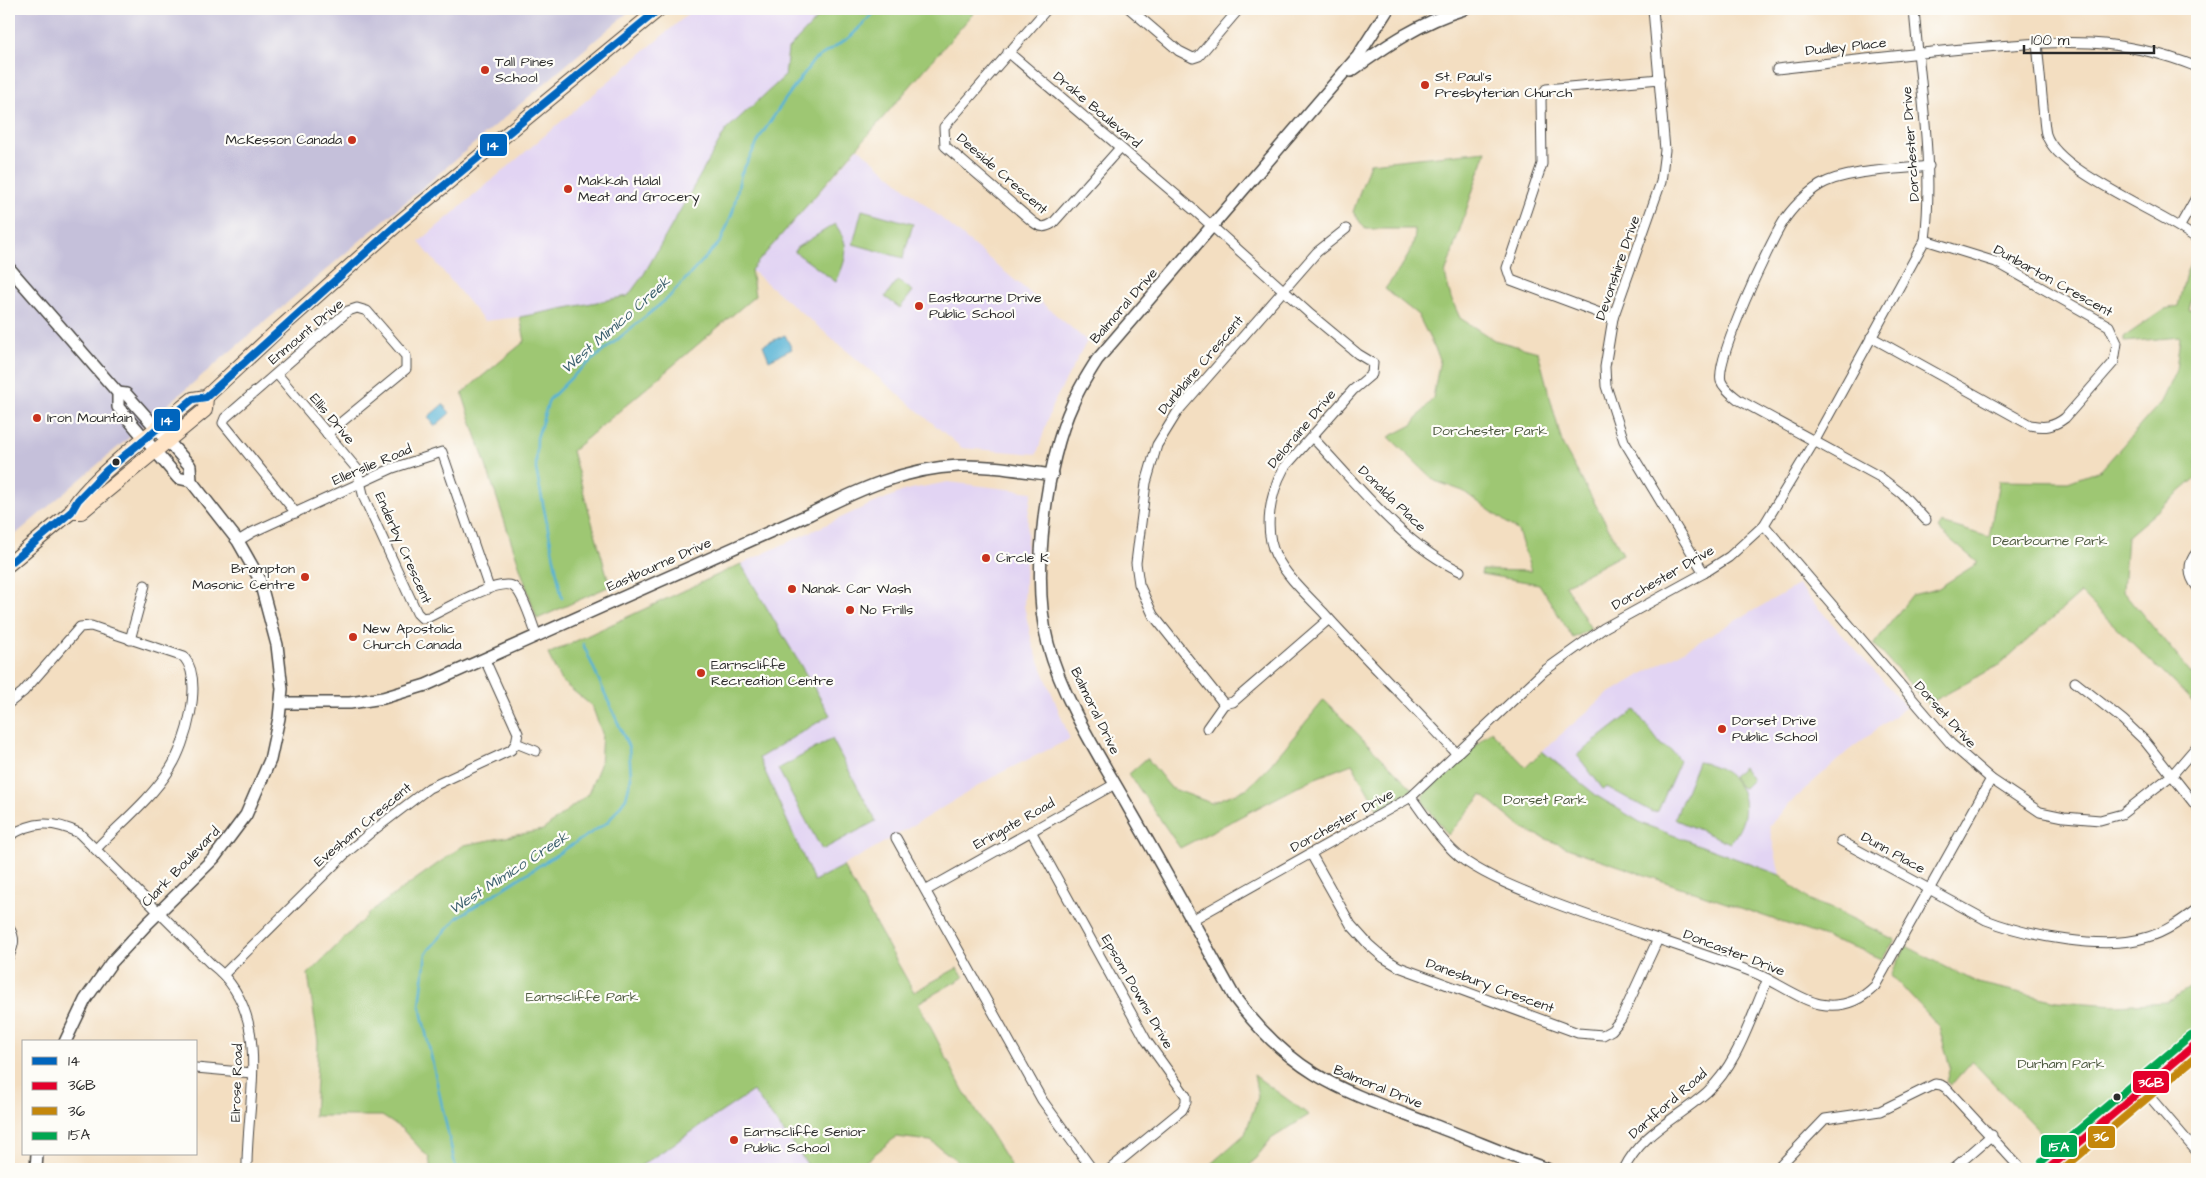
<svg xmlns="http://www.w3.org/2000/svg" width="2206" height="1178" font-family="'Architects Daughter',sans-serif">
<rect width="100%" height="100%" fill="#fdfcf7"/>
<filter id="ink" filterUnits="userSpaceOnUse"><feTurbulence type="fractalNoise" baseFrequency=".02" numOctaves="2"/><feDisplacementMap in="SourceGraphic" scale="10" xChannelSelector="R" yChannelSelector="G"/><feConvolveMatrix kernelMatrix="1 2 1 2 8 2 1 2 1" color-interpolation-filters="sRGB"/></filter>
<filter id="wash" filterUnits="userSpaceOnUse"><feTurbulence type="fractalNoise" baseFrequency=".0096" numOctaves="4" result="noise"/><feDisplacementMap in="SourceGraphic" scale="20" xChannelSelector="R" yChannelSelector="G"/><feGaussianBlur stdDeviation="1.12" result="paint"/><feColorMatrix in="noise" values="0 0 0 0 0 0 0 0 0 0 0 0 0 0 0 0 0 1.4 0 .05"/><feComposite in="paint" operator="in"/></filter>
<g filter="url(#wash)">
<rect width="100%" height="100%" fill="#f3dec1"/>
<g fill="#e2d4f3">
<path d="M694,9H827L788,49L785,76L726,130L644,274L628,296L520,317L484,321L419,242Z"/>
<path d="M858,148L1087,341L1052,406L1037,454L962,448L751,270Z"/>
<path d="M948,482L1032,492L1028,516L1024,606L1033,646L1070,739L998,774L897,835L814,882L759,758L829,715L741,564L860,509L906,490Z"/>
<path d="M1798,585L1906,707L1848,751L1797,796L1769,826L1780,875L1643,824L1597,796L1542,751L1606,695Z"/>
<path d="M753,1090L811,1169H636Z"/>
</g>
<path fill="#c5c0da" d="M9,9H632L9,540Z"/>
<g fill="#9ec773" stroke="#64794f">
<path d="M827,9H977L751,270L755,296L572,451L610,586L537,619L462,393L525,341L520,317L628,296L644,274L726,130L785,76L788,49Z"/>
<path d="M1486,151L1445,274L1451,298L1460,318L1494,340L1538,352L1563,446L1623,554L1565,585L1591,629L1573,638L1539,584L1481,574L1482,570L1531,571L1518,531L1463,491L1435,481L1389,437L1412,425L1433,398L1440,359L1418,315L1385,289C1398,271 1416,251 1415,229H1365L1353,212L1370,163Z"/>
<path d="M862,210L913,224L903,258L853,244Z"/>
<path d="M835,224C851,246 847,258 836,282L795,252L796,248Z"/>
<path d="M2193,259L2197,261V275L2189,310H2197V477L2127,537L2123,591L2197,680V706L2081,593L1999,665L1928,704L1874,644L1912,595L1937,589L1978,563L1938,529L1942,523L1989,537L1999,481L2068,482L2101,470L2161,402L2176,370L2180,337L2124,342V337L2165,309L2178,306L2186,273Z"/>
<path d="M898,280L913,291L900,308L885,297Z"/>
<path d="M741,564L830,715L759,758L814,881L843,866L914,992L957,968L964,977L918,1003L963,1090L1013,1169H968L931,1141L896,1137L856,1169H811L753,1091L636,1169H431L429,1158L402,1129L382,1116H314L318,1042L308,974L374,909L464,845L543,830L588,794L600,765L602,733L592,706L561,681L548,654Z"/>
<path d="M1324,700L1413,789L1378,810L1352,764L1313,779L1180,848L1129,774L1147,758L1171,788L1211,803L1248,788L1271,764Z"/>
<path d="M1635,710L1661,745L1671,750L1680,761L1658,811L1653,812L1607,787L1603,789L1577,755Z"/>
<path d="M1491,731L1526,767L1542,751L1597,796L1643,824L1780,875L1810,901L1833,909L1895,940L1882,959L1862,950L1570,849L1523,829L1482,795L1448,835L1423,802V795Z"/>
<path d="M832,739L876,821L822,850L778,769Z"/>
<path d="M1698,762C1743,768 1759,809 1730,843L1676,820L1675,818Z"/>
<path d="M1743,767L1752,780L1744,788L1741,787L1732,776Z"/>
<path d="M1906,946L1978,983L2056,1001L2116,1005L2167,1002L2197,983V1030L2056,1149L1972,1061L1951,1085L1946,1082L1950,1067L1939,1027L1891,975Z"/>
<path d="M1254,1075L1309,1115L1271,1139L1247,1169H1205L1245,1134L1258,1097Z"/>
</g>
<g fill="#57b3d5" stroke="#416f80">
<path d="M785,335L792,349L769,360L763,345Z"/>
<path d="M443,404L450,413L435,426L428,417Z"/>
</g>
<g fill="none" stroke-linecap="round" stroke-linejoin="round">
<g stroke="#57b3d5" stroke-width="2.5">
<path d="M562,598L536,469L537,438L549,400L574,375L668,298L721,241L733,211L741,174L762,134L784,101L814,60L850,37L878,9"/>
<path d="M456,1169L420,1006L426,953L458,917L608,822L626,798L631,778L629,748L583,644"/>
</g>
</g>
</g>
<g filter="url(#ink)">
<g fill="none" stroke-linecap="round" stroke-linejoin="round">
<g stroke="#494642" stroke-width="11">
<g id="minor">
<path d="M1047,9L944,127L945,146L1033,222C1041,228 1045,228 1053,223L1120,148"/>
<path d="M1130,9L1179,51L1193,58L1199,56L1239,9"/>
<path d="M1653,9L1665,150L1661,182L1613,318L1605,367L1606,386L1624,441L1704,573"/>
<path d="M2037,43C2039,64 2041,86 2043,107C2044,116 2044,126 2046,134C2058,173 2163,212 2197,239"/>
<path d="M1008,52L1195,211L1311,315L1358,354L1373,363L1372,374L1353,390L1284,468C1270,494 1263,529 1276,556C1287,577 1307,595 1323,612C1366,660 1413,705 1457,754"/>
<path d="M1777,69C1838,62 1900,55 1962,49C2050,42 2113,33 2197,67"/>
<path d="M2180,226L2197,196"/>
<path d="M1613,318L1511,280L1507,268L1542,164L1541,99L1546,89L1660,79"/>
<path d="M1871,337L2030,425C2045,428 2053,427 2065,418L2114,362L2117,343L2109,326L1996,262L1925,240"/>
<path d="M277,374L357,469L364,498L417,613L422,618L429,617C444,610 501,576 514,587C524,594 532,624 537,636"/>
<path d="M1312,437C1355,482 1403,545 1460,571"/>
<path d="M296,513L223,423L225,418L348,311L357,308L367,311L406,356V369L327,434"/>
<path d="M1926,520L1902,494L1880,477L1739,400C1733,395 1724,389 1721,381C1715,359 1769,245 1783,222C1791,209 1807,193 1820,185C1845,170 1899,170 1929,166"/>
<path d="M1764,525L1951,744L1991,779L2040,812L2064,817L2100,820L2122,814L2172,775L2197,746"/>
<path d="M238,541L253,532L393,468L442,452L489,588"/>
<path d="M2197,552C2187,563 2188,576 2197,587"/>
<path d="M1329,619L1233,702L1224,704L1153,615L1139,584L1136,563L1146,483L1157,445L1178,411L1317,252L1346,229"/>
<path d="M130,640L145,585"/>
<path d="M2075,682L2123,720L2144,740L2197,807"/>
<path d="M9,703L23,692L80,627L91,626L184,657C204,681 186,744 170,769C151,799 121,823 97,848"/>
<path d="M1207,728L1224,704"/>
<path d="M516,743L536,751"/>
<path d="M1411,797C1426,818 1444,846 1465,861C1492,879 1524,891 1554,903C1620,928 1689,948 1755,973C1775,981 1800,1000 1820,1004C1841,1008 1860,1001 1875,986L1991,779"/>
<path d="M1031,831L1146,1040L1186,1096V1102L1182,1110L1110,1169"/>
<path d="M9,836C34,821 52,820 79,833L211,964C275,1013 246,1100 247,1169"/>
<path d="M896,838L1042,1100L1092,1169"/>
<path d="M1841,841L1986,920C2027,936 2105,951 2148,937C2166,932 2182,920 2197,909"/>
<path d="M1311,854L1351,925L1369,945L1384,958L1399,967L1578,1033L1603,1035L1612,1030L1621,1019L1658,939"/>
<path d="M927,890L1115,784"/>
<path d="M1192,920L1411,797L1544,671L1604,628L1704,573L1729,557L1764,525L1814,442L1925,240C1934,163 1920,86 1914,9"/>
<path d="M9,928C16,938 14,945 9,956"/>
<path d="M224,974L345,854L370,833L429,788L511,750L516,743L518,733L485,660"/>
<path d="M196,1068L252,1073"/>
<path d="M2143,1089L2197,1152"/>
<path d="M1624,1169C1642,1132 1677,1119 1707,1092C1738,1064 1751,1016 1768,979"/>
<path d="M1777,1169L1825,1119L1880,1111L1935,1084L1941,1085L1946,1088L2021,1169"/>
<path d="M1953,1169L1992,1135"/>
</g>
</g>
<g stroke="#494642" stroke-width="14">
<g id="tertiary">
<path d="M1388,9L1358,56L1097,360C1088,374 1079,388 1073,403C1045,462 1031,580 1048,644C1064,703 1100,757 1130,810C1166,872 1200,935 1235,998C1295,1078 1344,1091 1433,1125C1471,1139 1509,1156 1547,1169"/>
<path d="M1351,71C1387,45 1421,22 1464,9"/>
<path d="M9,268L118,393V407L178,478L191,481"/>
<path d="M281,703H350L383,698L426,685L810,514C858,490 905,468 959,466C990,465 1022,471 1052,475"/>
<path d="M65,1042L85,1000L111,963L147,924L214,858L246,815L270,760L279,718L282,689L277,645L259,578L238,541L191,481L190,466L126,394L118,393"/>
<path d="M36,1169L37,1154"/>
</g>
</g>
<g stroke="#494642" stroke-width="16">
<g id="secondary">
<path d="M71,512H81L205,410L206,397"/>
<path d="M9,564L71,512C81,485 166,421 193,399L206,397L277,331L401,221L659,9"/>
<path d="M2048,1169L2197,1043"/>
</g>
</g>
<use href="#minor" stroke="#fff" stroke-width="9"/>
<use href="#tertiary" stroke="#fff" stroke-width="11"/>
<use href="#secondary" stroke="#ffe4c6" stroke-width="14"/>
<g stroke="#fdfcf7" stroke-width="11">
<path id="bus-1" d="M9,564L71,512L78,500L107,470L193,399L206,397L401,221L659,9"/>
</g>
<g stroke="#fdfcf7" stroke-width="11">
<path id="bus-2" d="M2048,1169L2197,1043"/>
</g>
<g stroke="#fdfcf7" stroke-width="11">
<path id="bus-3" d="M2063,1169L2197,1056"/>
</g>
<g stroke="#fdfcf7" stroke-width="11">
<path id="bus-4" d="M2042,1161L2191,1035"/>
</g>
<use href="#bus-1" stroke="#0065bd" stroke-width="8"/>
<use href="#bus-2" stroke="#e4002b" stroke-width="8"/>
<use href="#bus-3" stroke="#c4870b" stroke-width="8"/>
<use href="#bus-4" stroke="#00a651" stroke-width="8"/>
</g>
</g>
<g fill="#c8321e" stroke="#fdfcf7" stroke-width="2">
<circle cx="485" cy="70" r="5"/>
<circle cx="1425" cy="85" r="5"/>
<circle cx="352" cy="140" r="5"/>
<circle cx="568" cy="189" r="5"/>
<circle cx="919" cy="306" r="5"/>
<circle cx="37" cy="418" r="5"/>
<circle cx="986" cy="558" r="5"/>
<circle cx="305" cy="577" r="5"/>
<circle cx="792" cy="589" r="5"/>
<circle cx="850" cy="610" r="5"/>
<circle cx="353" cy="637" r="5"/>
<circle cx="701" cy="673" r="5"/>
<circle cx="1722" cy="729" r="5"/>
<circle cx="734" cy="1140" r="5"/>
</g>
<g fill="#2b2b2b" stroke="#fdfcf7" stroke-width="2">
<circle cx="116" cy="462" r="4.5"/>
<circle cx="2117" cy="1097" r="4.5"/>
</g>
<g text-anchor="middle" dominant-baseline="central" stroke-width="4.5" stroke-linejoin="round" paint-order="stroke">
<g font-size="14" fill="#2b2b2b" stroke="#fdfcf7">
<text transform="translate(1846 47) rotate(-6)">Dudley Place</text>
<text transform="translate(1097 110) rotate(40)">Drake Boulevard</text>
<text transform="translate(1911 144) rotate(-94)">Dorchester Drive</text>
<text transform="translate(1002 174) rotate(41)">Deeside Crescent</text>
<text transform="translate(1618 268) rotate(-71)">Devonshire Drive</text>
<text transform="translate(2053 281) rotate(29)">Dunbarton Crescent</text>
<text transform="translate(1124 306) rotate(-49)">Balmoral Drive</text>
<text transform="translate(306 332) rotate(-40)">Enmount Drive</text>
<text transform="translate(1201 365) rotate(-50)">Dunblaine Crescent</text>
<text transform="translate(332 419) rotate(50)">Ellis Drive</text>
<text transform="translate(1302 429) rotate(-50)">Deloraine Drive</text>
<text transform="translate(372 465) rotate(-23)">Ellerslie Road</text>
<text transform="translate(1392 499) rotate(44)">Donalda Place</text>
<text transform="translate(403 548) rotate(66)">Enderby Crescent</text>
<text transform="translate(659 565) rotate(-24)">Eastbourne Drive</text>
<text transform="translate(1663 578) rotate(-30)">Dorchester Drive</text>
<text transform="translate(1095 711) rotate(64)">Balmoral Drive</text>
<text transform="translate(1945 715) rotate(48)">Dorset Drive</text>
<text transform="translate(1342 821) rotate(-29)">Dorchester Drive</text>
<text transform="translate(1014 824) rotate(-29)">Eringate Road</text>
<text transform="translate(363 825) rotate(-40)">Evesham Crescent</text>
<text transform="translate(1893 853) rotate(29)">Dunn Place</text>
<text transform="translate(181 867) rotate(-46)">Clark Boulevard</text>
<text transform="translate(1734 953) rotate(21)">Doncaster Drive</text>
<text transform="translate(1490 986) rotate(20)">Danesbury Crescent</text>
<text transform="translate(1137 992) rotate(60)">Epsom Downs Drive</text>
<text transform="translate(237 1083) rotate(-88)">Elrose Road</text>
<text transform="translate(1378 1087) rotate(22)">Balmoral Drive</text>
<text transform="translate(1668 1104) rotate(-41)">Dartford Road</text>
</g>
<g font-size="14" fill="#2b2b2b" stroke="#fdfcf7" text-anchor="start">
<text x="495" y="62">Tall Pines<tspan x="495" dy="16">School</tspan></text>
<text x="1435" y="77">St. Paul's<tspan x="1435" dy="16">Presbyterian Church</tspan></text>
<text x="342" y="140" text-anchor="end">McKesson Canada</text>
<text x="578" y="181">Makkah Halal<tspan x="578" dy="16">Meat and Grocery</tspan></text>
<text x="929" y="298">Eastbourne Drive<tspan x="929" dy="16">Public School</tspan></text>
<text x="47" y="418">Iron Mountain</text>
<text x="996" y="558">Circle K</text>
<text x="295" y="569" text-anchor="end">Brampton<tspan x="295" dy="16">Masonic Centre</tspan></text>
<text x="802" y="589">Nanak Car Wash</text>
<text x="860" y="610">No Frills</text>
<text x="363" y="629">New Apostolic<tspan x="363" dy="16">Church Canada</tspan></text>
<text x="711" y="665">Earnscliffe<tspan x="711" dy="16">Recreation Centre</tspan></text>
<text x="1732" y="721">Dorset Drive<tspan x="1732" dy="16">Public School</tspan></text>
<text x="744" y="1132">Earnscliffe Senior<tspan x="744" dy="16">Public School</tspan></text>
</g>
<g font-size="14" fill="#4e5a41" stroke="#fdfcf7">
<text x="1490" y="431">Dorchester Park</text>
<text x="2050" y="541">Dearbourne Park</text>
<text x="1545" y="800">Dorset Park</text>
<text x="582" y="997">Earnscliffe Park</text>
<text x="2061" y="1064">Durham Park</text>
</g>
<g font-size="15" font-style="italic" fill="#3d616f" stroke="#fdfcf7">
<text transform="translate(616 325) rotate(-41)">West Mimico Creek</text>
<text transform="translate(509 873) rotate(-33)">West Mimico Creek</text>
</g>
</g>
<g stroke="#fdfcf7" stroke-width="2">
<rect x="479" y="133" width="29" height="24" rx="5" fill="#0065bd"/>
<rect x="153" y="408" width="28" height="24" rx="5" fill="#0065bd"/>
<rect x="2132" y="1070" width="38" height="24" rx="5" fill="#e4002b"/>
<rect x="2087" y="1125" width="29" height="24" rx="5" fill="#c4870b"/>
<rect x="2040" y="1134" width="38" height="24" rx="5" fill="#00a651"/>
</g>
<g font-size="14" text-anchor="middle" font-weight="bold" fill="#fff">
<text x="493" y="150">14</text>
<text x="167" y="425">14</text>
<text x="2151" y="1087">36B</text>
<text x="2101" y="1141">36</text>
<text x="2059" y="1151">15A</text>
</g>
<rect width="2206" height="1178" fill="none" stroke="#fdfcf7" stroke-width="30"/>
<rect x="22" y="1040" width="175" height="115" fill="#fdfcf7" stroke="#a9a8a5"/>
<rect x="32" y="1057" width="25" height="8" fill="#0065bd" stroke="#a9a8a5"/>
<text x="68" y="1066" font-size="15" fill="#2b2b2b">14</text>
<rect x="32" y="1082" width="25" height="8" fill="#e4002b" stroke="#a9a8a5"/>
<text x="68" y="1090" font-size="15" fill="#2b2b2b">36B</text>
<rect x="32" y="1107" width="25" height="8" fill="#c4870b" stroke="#a9a8a5"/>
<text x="68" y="1116" font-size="15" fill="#2b2b2b">36</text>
<rect x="32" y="1132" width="25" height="8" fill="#00a651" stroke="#a9a8a5"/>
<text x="68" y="1140" font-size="15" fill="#2b2b2b">15A</text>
<path d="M2024 45v8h130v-8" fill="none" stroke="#2b2b2b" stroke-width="2.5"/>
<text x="2031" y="45" font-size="15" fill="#2b2b2b" stroke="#fdfcf7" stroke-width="4" paint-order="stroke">100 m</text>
</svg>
